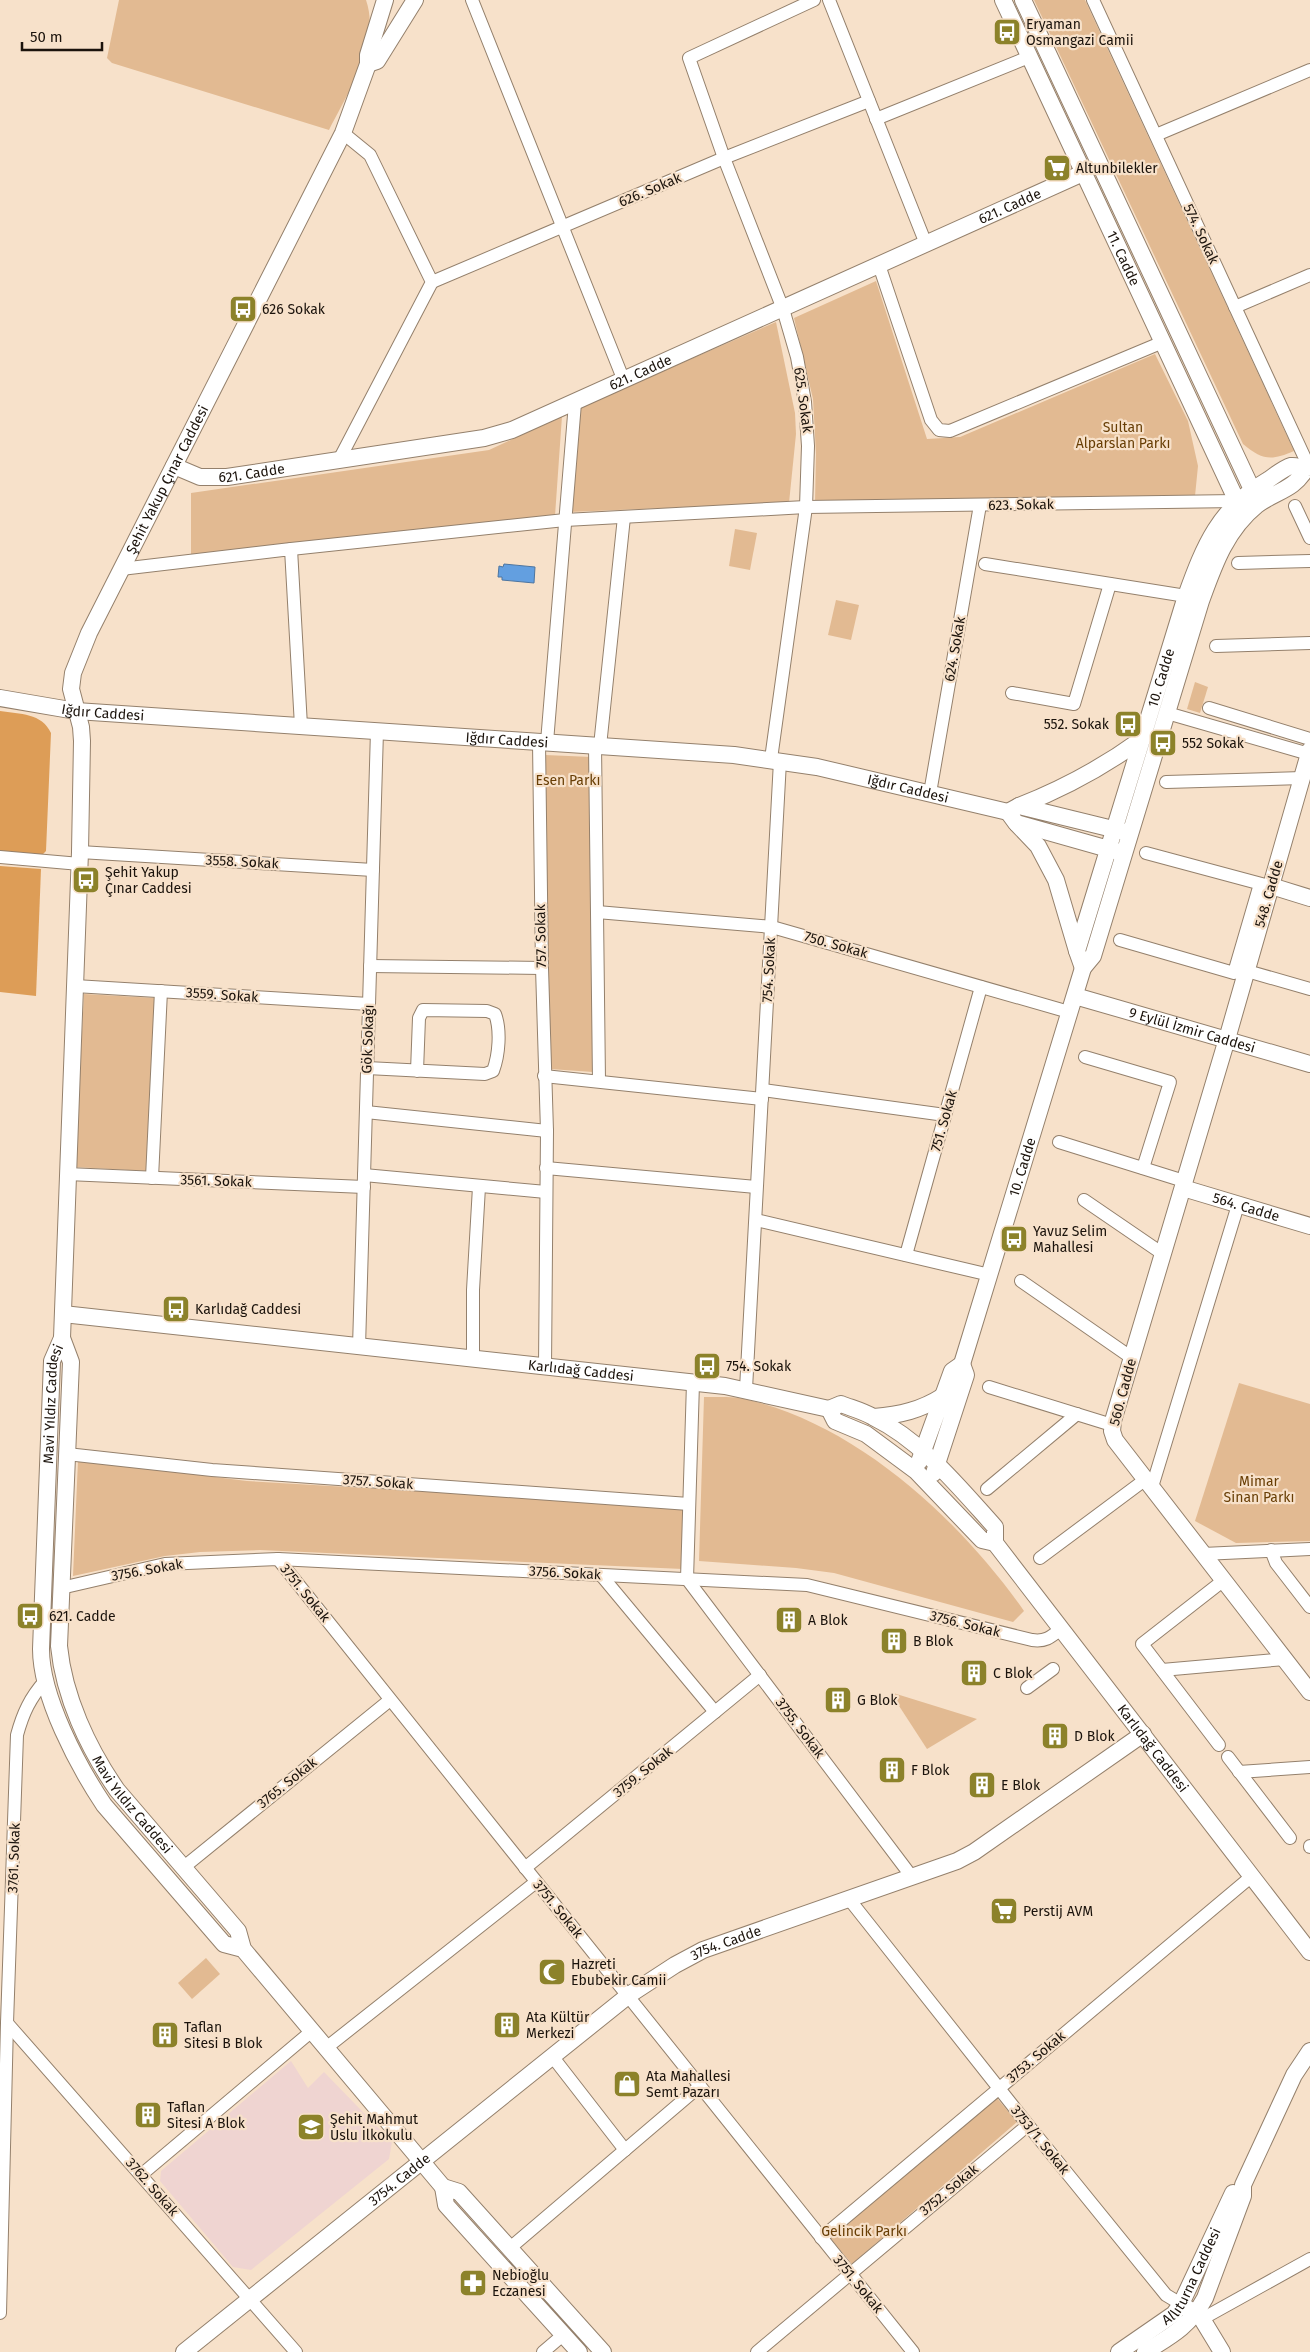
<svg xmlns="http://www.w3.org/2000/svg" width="1310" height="2352" font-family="'Fira Sans',sans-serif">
<rect width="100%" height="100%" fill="#f7e1ca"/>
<path fill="#efd4d1" d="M291,2061L308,2088L324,2072L392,2142L389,2159L251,2270L233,2267L160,2181L161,2171Z"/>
<g fill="#e2ba92">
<path d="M119,0H366C381,43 348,92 329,130L112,63L107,58Z"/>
<path d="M1034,0H1085L1294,451C1271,461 1262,460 1243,444Z"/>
<path d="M876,281L927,439L960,437L1155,354L1188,421L1198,466L1195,496L815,502L816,454L813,399L794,318Z"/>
<path d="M776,322L795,413L796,434L789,503L569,512L578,408Z"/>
<path d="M562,416L555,516L191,557V493L489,450Z"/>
<path d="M735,529L757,533L750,570L729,566Z"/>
<path d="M836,600L859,605L851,640L828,635Z"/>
<path d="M1195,682L1208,687L1200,713L1187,709Z"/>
<path d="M545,755L592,757L593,1072L550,1069Z"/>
<path d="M84,994L155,998L146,1171L75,1167Z"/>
<path d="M1239,1383L1310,1404V1541L1236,1543L1195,1521Z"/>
<path d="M704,1397C718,1397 735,1396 749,1400C859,1426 961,1521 1024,1611L1013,1622L834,1573L796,1568L699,1561Z"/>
<path d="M78,1460L247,1481L686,1507L683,1569L260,1550L200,1552L165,1556L73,1576Z"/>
<path d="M890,1692L977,1719L927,1749Z"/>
<path d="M206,1958L220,1974L192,1999L178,1983Z"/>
<path d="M996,2097L1017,2122L852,2264L830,2238Z"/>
</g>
<g fill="#dd9d57">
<path d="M0,711C20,714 42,713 51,733L46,851L41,856L0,854Z"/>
<path d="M0,866L41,869L36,996L0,992Z"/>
</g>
<path fill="#639fe0" stroke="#4d75a0" d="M504,564L535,567L534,583L502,580V577H498L499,566L503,567Z"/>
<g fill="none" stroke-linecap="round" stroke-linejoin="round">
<g stroke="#94806c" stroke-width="14">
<g id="street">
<path d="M472,0L624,381"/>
<path d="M829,0L926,244"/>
<path d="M1093,0L1309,467"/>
<path d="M876,119L1029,57"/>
<path d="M1156,135L1310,70"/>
<path d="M879,265L931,420L939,430L950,431L1163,342"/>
<path d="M432,282L724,158L869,101"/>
<path d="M1235,307L1310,275"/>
<path d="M339,460L432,282L370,155L343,133"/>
<path d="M1295,506L1310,538"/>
<path d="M291,549L565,520L806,507L1237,501"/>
<path d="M1238,563L1310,561"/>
<path d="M985,564L1186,596"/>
<path d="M121,569L291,549L301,726"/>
<path d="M1216,646L1310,643"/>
<path d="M1012,693L1074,704L1110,584"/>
<path d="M1209,708L1310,739"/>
<path d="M1167,713L1309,754"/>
<path d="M539,742L542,968L547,1131L545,1367"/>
<path d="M547,742L575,403"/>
<path d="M595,745L599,1081"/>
<path d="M600,746L624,517"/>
<path d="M771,759L806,507L808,446L805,402L797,357L783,309L724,158L689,58L814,0"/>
<path d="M1166,782L1302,778"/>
<path d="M930,793L980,505"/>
<path d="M80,852L373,870"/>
<path d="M1146,853L1269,886"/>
<path d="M0,857L80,864"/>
<path d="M597,912L772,927L1069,1012"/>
<path d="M1120,940L1234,973L1260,884"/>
<path d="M370,966L542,968"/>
<path d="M1247,971L1310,989"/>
<path d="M75,986L369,1004"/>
<path d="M1085,1057L1170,1082L1143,1168"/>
<path d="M367,1068L485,1074L493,1071C499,1055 501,1030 495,1014L487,1011L423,1010L419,1018L417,1071"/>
<path d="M544,1076L762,1099"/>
<path d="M763,1090L945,1115"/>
<path d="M366,1112L547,1131"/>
<path d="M1059,1142L1184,1181"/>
<path d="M546,1168L756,1187"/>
<path d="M67,1174L364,1187"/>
<path d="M364,1175L546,1192"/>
<path d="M152,1178L161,991"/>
<path d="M1084,1200L1163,1254"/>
<path d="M756,1220L990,1275"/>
<path d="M906,1255L981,987"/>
<path d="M1021,1281L1132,1358"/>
<path d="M359,1347L377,731"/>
<path d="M473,1359V1290L479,1187"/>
<path d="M693,1383L687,1579L912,1877"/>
<path d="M989,1387L1112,1425"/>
<path d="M746,1389L780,761"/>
<path d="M67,1454L212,1470L689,1504"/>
<path d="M1152,1487L1238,1205"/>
<path d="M987,1489L1077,1414"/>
<path d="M1271,1550L1276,1563L1310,1607"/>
<path d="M1203,1554L1310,1549"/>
<path d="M1040,1558L1146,1479"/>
<path d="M278,1559L913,2352"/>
<path d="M601,1575L715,1712"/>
<path d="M61,1588L165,1564L278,1559L807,1585L1032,1640C1046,1642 1051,1637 1062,1628"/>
<path d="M1162,1670L1285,1659"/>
<path d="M1027,1688L1053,1669"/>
<path d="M1219,1745L1142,1644L1224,1580"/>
<path d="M1228,1757L1290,1838"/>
<path d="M1239,1772L1310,1767"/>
<path d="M1310,1846V1847"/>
<path d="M184,1867L390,1700"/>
<path d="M525,1868L760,1675"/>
<path d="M849,1899L1028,2125L1166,2295L1181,2304"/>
<path d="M7,2023L296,2352"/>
<path d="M326,2048L536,1882"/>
<path d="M552,2056L625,2150"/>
<path d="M141,2175L312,2031"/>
<path d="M821,2238L1252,1876"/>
<path d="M510,2248L700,2086"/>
<path d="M0,2313L7,2023L17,1735C23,1713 30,1698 45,1681"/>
<path d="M1202,2319L1310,2259"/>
<path d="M543,2352L563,2335"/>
<path d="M757,2352L1028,2125"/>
</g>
</g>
<g stroke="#94806c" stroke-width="18">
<g id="secondary">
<path id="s1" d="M1003,0L1241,510"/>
<path d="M1023,0L1256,498"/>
<path d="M368,64L377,61L415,0"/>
<path id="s2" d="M174,466L200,477H227L484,438L512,430L1083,173"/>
<path id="s3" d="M1306,469C1294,490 1276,491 1257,505C1226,530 1214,565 1201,601L1093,956L1083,968L1077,951L1186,596C1204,546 1219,508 1268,480C1274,476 1284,468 1291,466C1298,465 1303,470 1310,467"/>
<path id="s4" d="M0,698L76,711L734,755L817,767L1008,812"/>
<path d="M1310,750L1227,1039L1113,1421L1112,1431L1115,1440L1310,1692"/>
<path d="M1019,806C1065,788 1102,768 1142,739"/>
<path d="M1017,824L1038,846L1056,880L1077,951"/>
<path d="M1119,852L1016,823L1008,812L1019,806L1125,832"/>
<path d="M1271,886L1310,898"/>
<path id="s5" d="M1075,996L1310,1064"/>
<path id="s6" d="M1183,1188L1310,1226"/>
<path id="s7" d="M63,1314L725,1386L829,1409"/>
<path id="s8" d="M62,1338L80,852L82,741L81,727L71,689L73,673L89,633L343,133L368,64V55L385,0"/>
<path id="s9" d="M962,1364L1083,968"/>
<path d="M841,1404C851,1408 863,1411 873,1417C922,1441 959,1487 995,1527V1543L982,1540L916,1471L866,1434L835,1421L829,1409Z"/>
<path d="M874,1417C900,1415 921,1410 943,1396"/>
<path d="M919,1462L952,1371L962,1364L966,1375L934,1473"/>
<path id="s10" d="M995,1543L1310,1952"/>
<path id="s11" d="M243,1949L224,1944L104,1805C78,1766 41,1697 41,1649L52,1361L62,1338L71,1362L59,1646C64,1697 88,1748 117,1790L238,1931L243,1949L443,2187"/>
<path d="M1187,2308L1202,2319L1222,2352"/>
<path id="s12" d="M184,2352L629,1995L675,1965L703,1950L957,1861L974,1852L1143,1734"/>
<path d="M579,2352L446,2205L443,2187L459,2192L603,2352"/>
<path id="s13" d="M1119,2352L1174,2314L1181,2304L1233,2193"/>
<path d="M1145,2352C1171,2336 1190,2326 1205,2298L1243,2196V2185L1294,2075L1310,2051"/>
</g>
</g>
<use href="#street" stroke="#fff" stroke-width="12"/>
<use href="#secondary" stroke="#fff" stroke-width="16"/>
</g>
<defs>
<g id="bus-square" transform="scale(1.4375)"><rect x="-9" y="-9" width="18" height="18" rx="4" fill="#8c822a" stroke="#f7e1ca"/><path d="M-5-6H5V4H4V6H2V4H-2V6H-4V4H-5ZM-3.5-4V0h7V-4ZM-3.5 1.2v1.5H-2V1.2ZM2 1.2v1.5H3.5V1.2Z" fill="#fff"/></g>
<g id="supermarket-square" transform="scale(1.4375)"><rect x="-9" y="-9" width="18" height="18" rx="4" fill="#8c822a" stroke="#f7e1ca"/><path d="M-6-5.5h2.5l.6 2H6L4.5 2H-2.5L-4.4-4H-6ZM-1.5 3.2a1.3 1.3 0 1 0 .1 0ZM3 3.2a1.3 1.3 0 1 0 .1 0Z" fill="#fff"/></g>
<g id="building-square" transform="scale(1.4375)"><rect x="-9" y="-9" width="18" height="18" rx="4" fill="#8c822a" stroke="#f7e1ca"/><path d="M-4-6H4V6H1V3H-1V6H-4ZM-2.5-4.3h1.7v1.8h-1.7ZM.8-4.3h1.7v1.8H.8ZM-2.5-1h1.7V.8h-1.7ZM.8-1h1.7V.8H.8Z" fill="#fff"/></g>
<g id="mosque-square" transform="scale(1.4375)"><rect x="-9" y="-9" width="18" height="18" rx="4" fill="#8c822a" stroke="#f7e1ca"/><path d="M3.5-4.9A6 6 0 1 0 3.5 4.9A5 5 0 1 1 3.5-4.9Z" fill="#fff"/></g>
<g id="shop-square" transform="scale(1.4375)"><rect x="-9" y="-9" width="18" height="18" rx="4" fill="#8c822a" stroke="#f7e1ca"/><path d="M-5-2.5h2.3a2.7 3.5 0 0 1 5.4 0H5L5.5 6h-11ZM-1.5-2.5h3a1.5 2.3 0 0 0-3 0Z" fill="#fff"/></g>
<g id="school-square" transform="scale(1.4375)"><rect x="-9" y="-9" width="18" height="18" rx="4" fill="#8c822a" stroke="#f7e1ca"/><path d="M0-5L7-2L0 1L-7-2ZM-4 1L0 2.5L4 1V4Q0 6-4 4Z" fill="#fff"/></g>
<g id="pharmacy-square" transform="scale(1.4375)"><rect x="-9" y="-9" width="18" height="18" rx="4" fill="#8c822a" stroke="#f7e1ca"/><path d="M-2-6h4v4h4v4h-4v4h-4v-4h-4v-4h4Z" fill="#fff"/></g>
</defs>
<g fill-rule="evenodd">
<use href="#bus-square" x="1007" y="32"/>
<use href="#supermarket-square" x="1057" y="168"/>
<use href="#bus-square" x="243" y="309"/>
<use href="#bus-square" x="1128" y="724"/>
<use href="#bus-square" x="1163" y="743"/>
<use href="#bus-square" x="86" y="880"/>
<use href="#bus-square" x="1014" y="1239"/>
<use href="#bus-square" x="176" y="1309"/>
<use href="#bus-square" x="707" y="1366"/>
<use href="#bus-square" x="30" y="1616"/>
<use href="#building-square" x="789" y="1620"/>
<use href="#building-square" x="894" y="1641"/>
<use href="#building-square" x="974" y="1673"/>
<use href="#building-square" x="838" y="1700"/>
<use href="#building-square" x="1055" y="1736"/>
<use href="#building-square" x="892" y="1770"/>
<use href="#building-square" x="982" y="1785"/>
<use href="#supermarket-square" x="1004" y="1911"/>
<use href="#mosque-square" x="552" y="1972"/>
<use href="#building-square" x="507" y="2025"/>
<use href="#building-square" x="165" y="2035"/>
<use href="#shop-square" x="627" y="2084"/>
<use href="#building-square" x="148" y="2115"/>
<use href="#school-square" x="311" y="2127"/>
<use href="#pharmacy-square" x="473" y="2283"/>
</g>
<g text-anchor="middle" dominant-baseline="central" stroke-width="4.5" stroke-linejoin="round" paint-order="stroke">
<g font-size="14" fill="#1b130c" stroke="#f7e1ca" text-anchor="start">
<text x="1026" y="24">Eryaman<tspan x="1026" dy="16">Osmangazi Camii</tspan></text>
<text x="1076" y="168">Altunbilekler</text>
<text x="262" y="309">626 Sokak</text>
<text x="1109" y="724" text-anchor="end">552. Sokak</text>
<text x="1182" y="743">552 Sokak</text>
<text x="105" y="872">Şehit Yakup<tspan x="105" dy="16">Çınar Caddesi</tspan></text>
<text x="1033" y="1231">Yavuz Selim<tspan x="1033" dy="16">Mahallesi</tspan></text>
<text x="195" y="1309">Karlıdağ Caddesi</text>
<text x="726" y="1366">754. Sokak</text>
<text x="49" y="1616">621. Cadde</text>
<text x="808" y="1620">A Blok</text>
<text x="913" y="1641">B Blok</text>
<text x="993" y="1673">C Blok</text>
<text x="857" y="1700">G Blok</text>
<text x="1074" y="1736">D Blok</text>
<text x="911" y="1770">F Blok</text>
<text x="1001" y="1785">E Blok</text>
<text x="1023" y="1911">Perstij AVM</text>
<text x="571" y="1964">Hazreti<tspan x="571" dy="16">Ebubekir Camii</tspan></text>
<text x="526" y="2017">Ata Kültür<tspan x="526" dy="16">Merkezi</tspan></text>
<text x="184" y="2027">Taflan<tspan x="184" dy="16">Sitesi B Blok</tspan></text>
<text x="646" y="2076">Ata Mahallesi<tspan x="646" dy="16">Semt Pazarı</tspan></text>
<text x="167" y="2107">Taflan<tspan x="167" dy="16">Sitesi A Blok</tspan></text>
<text x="330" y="2119">Şehit Mahmut<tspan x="330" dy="16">Uslu İlkokulu</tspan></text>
<text x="492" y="2275">Nebioğlu<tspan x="492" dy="16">Eczanesi</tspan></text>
</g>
<g font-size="14" fill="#1b130c" stroke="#f7e1ca">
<text transform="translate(650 190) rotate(-23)">626. Sokak</text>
<text stroke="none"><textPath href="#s2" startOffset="890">621. Cadde</textPath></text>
<text transform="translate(1201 234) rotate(65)">574. Sokak</text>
<text stroke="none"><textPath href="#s1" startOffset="285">11. Cadde</textPath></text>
<text stroke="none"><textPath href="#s2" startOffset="485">621. Cadde</textPath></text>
<text transform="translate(803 400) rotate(82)">625. Sokak</text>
<text stroke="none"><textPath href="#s2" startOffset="80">621. Cadde</textPath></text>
<text stroke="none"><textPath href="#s8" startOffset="882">Şehit Yakup Çınar Caddesi</textPath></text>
<text transform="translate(1021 505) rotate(-1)">623. Sokak</text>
<text transform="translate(955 649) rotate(-80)">624. Sokak</text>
<text stroke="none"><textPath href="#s3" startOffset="865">10. Cadde</textPath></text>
<text stroke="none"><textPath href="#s4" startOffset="104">Iğdır Caddesi</textPath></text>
<text stroke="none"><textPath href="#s4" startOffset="509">Iğdır Caddesi</textPath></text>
<text stroke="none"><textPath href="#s4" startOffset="914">Iğdır Caddesi</textPath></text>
<text transform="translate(242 862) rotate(3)">3558. Sokak</text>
<text transform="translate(1269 894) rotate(-74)">548. Cadde</text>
<text transform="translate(541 936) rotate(-91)">757. Sokak</text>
<text transform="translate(836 945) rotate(16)">750. Sokak</text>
<text transform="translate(769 970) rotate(-87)">754. Sokak</text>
<text transform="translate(222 995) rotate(4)">3559. Sokak</text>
<text stroke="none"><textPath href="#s5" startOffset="122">9 Eylül İzmir Caddesi</textPath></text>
<text transform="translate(368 1039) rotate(-88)">Gök Sokağı</text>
<text transform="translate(944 1121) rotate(-74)">751. Sokak</text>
<text stroke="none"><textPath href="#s9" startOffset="206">10. Cadde</textPath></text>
<text transform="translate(216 1181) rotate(2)">3561. Sokak</text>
<text stroke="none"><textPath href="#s6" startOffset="66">564. Cadde</textPath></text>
<text stroke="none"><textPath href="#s7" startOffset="521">Karlıdağ Caddesi</textPath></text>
<text transform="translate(1123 1392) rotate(-75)">560. Cadde</text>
<text stroke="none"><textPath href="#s11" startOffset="619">Mavi Yıldız Caddesi</textPath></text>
<text transform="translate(378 1482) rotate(4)">3757. Sokak</text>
<text transform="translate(147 1570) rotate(-10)">3756. Sokak</text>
<text transform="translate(565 1573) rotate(3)">3756. Sokak</text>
<text transform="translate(305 1593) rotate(51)">3751. Sokak</text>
<text transform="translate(965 1624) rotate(14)">3756. Sokak</text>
<text transform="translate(800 1728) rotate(53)">3755. Sokak</text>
<text stroke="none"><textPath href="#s10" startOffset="259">Karlıdağ Caddesi</textPath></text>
<text transform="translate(643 1772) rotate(-39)">3759. Sokak</text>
<text transform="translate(287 1783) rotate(-39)">3765. Sokak</text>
<text stroke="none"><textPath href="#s11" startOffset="1174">Mavi Yıldız Caddesi</textPath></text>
<text transform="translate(14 1858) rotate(-88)">3761. Sokak</text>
<text transform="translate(558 1909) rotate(51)">3751. Sokak</text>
<text stroke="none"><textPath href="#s12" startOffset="681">3754. Cadde</textPath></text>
<text transform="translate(1036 2057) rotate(-40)">3753. Sokak</text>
<text transform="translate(1040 2140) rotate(51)">3753/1. Sokak</text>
<text stroke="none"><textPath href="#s12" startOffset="276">3754. Cadde</textPath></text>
<text transform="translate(152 2187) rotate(49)">3762. Sokak</text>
<text transform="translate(949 2190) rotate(-40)">3752. Sokak</text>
<text stroke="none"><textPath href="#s13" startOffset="108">Allıturna Caddesi</textPath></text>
<text transform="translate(858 2284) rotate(51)">3751. Sokak</text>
</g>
<g font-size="14" fill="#683e05" stroke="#f7e1ca">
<text x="1123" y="427">Sultan<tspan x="1123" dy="16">Alparslan Parkı</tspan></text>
<text x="568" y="780">Esen Parkı</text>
<text x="1259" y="1481">Mimar<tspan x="1259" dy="16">Sinan Parkı</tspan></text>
<text x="864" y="2231">Gelincik Parkı</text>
</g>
</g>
<path d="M22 42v8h80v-8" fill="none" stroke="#1b130c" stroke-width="2.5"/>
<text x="30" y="42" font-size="15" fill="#1b130c" stroke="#f7e1ca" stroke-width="4" paint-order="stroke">50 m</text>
</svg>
